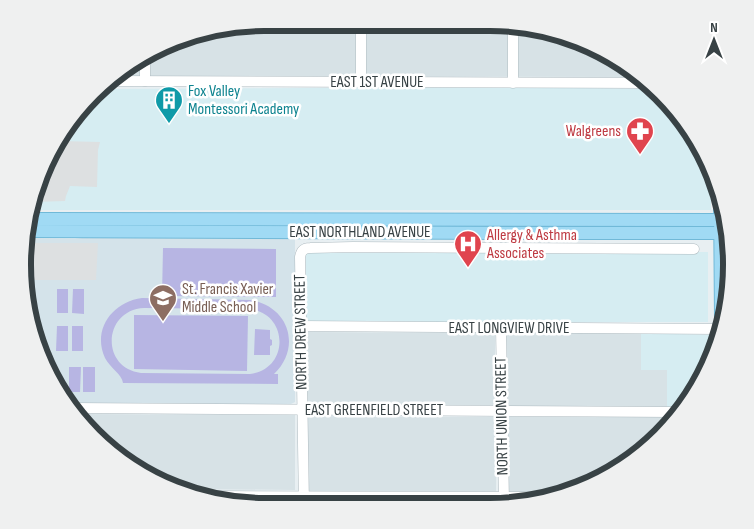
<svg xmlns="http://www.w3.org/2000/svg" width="754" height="529" font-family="'Sofia Sans Condensed',sans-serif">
<rect width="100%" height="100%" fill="#e8eff2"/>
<g fill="#d7e2e6">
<path d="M265,23L537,27L610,55L637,77L116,76L130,63L202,31Z"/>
<path d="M306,332L495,333V405H306Z"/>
<path d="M505,333H641V370H667V407L505,406Z"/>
<path d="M76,414L295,415V490L187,489L158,482L83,424Z"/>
<path d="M308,416L497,417L496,491H308Z"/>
<path d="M507,417H672L649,446L596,482L561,492H507Z"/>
<path d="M227,500H298V506H249Z"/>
<path d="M308,502L497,503V505L308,506Z"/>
</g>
<g fill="#d6edf2">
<path d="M499,87L652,89L671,105L711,173V210H31L41,172L82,105L101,89Z"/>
<path d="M708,252V322H306V253Z"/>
<path d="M641,333L711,335L712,353L707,371L680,406L667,407V370H641Z"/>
</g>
<path fill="#d4e3ea" d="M103,235L295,236V402L291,404L286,405L68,403L48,372L27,311L25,238L75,239Z"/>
<g fill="#b7b5e3" fill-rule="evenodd">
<path d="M163,248L276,249V297L162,296Z"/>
<rect x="57" y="289" width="11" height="24"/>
<path d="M73,289H84V314L72,313Z"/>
<path d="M142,298L250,300C289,306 302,347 274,374H278V384L123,383C122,374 110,368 105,358C92,330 112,302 142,298ZM144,308L249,309C289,313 290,369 250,374L141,373C100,368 103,310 144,308Z"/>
<path d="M134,315L248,316L247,371L134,369Z"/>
<path d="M57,326H68V351H56Z"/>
<rect x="72" y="326" width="11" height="25"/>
<path d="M255,329L270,330V339L272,340V345L270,346V355H254Z"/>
<path d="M69,367H81L80,392H69Z"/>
<rect x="83" y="367" width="12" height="25"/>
</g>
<g fill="#dde0e1">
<path d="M60,141L100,142L98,150L97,187L70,186L66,196L65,201L33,202L41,172Z"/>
<path d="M25,243H98L96,280H33L32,279H26Z"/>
</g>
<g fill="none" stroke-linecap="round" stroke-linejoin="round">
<g stroke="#afbbc0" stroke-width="11">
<g id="minor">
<path d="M361,24V82"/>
<path d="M109,81L645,83"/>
<path d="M145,81V56"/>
<path d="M513,83V27"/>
<path d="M300,326L718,329"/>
<path d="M501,328L504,504"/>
<path d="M72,408L675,412"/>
<path d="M211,496L544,497"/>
<path d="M304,506L300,257C301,251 304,248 310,248L353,247L694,249"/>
</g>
</g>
<g stroke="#71b9d8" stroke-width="14">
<g id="major">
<path d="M720,199L721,318"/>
<path d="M28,219L723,220"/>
<path d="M25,231L529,233H725"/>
</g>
</g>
<use href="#minor" stroke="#fff" stroke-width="10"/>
<use href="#major" stroke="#a0daf4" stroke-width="12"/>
</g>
<defs>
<g id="building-pin" transform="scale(1.4375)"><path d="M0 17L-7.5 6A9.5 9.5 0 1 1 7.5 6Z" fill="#0f9aa8" stroke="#fff"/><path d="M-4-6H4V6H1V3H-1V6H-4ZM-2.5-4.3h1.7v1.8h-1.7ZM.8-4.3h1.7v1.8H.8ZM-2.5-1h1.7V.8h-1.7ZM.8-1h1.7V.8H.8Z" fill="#fff"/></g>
<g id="pharmacy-pin" transform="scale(1.4375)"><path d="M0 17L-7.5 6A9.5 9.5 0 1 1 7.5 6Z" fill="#e0444e" stroke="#fff"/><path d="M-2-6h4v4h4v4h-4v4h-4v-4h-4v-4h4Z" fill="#fff"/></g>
<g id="hospital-pin" transform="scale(1.4375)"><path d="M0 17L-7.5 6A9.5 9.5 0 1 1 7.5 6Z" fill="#e0444e" stroke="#fff"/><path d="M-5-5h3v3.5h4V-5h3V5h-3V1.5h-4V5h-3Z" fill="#fff"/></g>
<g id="school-pin" transform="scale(1.4375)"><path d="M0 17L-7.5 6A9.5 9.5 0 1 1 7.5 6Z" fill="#8d6e63" stroke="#fff"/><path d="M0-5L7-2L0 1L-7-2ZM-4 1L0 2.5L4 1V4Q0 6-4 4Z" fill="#fff"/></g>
</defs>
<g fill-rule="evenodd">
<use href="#building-pin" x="169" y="100"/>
<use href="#pharmacy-pin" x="640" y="131"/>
<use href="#hospital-pin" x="468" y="244"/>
<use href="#school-pin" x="163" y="298"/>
</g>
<g text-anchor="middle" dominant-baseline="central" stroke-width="5" stroke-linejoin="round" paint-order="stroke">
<g font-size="16" fill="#384245" stroke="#fff">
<text x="377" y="82">EAST 1ST AVENUE</text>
<text x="360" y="232">EAST NORTHLAND AVENUE</text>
<text x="509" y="328">EAST LONGVIEW DRIVE</text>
<text transform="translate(301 332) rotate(-91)">NORTH DREW STREET</text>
<text x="374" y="410">EAST GREENFIELD STREET</text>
<text transform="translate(502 416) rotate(-91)">NORTH UNION STREET</text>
</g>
<g font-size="16" fill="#0d838f" stroke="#fff" text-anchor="start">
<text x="188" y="91">Fox Valley<tspan x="188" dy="18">Montessori Academy</tspan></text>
</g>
<g font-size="16" fill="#be3a42" stroke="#fff" text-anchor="end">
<text x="621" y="131">Walgreens</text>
<text x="487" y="235" text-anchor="start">Allergy &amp; Asthma<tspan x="487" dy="18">Associates</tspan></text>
</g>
<g font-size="16" fill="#785e54" stroke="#fff" text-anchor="start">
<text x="182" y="289">St. Francis Xavier<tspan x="182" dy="18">Middle School</tspan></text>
</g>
</g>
<path d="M0 0H754V529H0ZM264 31H490A233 233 0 0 1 723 264V265A233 233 0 0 1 490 498H264A233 233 0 0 1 31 265V264A233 233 0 0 1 264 31Z" fill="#eff0f0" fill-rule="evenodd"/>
<path fill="none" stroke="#384245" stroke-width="6" d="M264 31H490A233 233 0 0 1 723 264V265A233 233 0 0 1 490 498H264A233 233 0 0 1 31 265V264A233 233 0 0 1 264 31Z"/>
<g transform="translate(714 40)" stroke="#ffffff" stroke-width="4" paint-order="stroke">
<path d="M0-4L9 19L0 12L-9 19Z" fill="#384245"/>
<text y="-8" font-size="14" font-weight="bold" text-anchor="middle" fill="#384245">N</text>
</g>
</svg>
